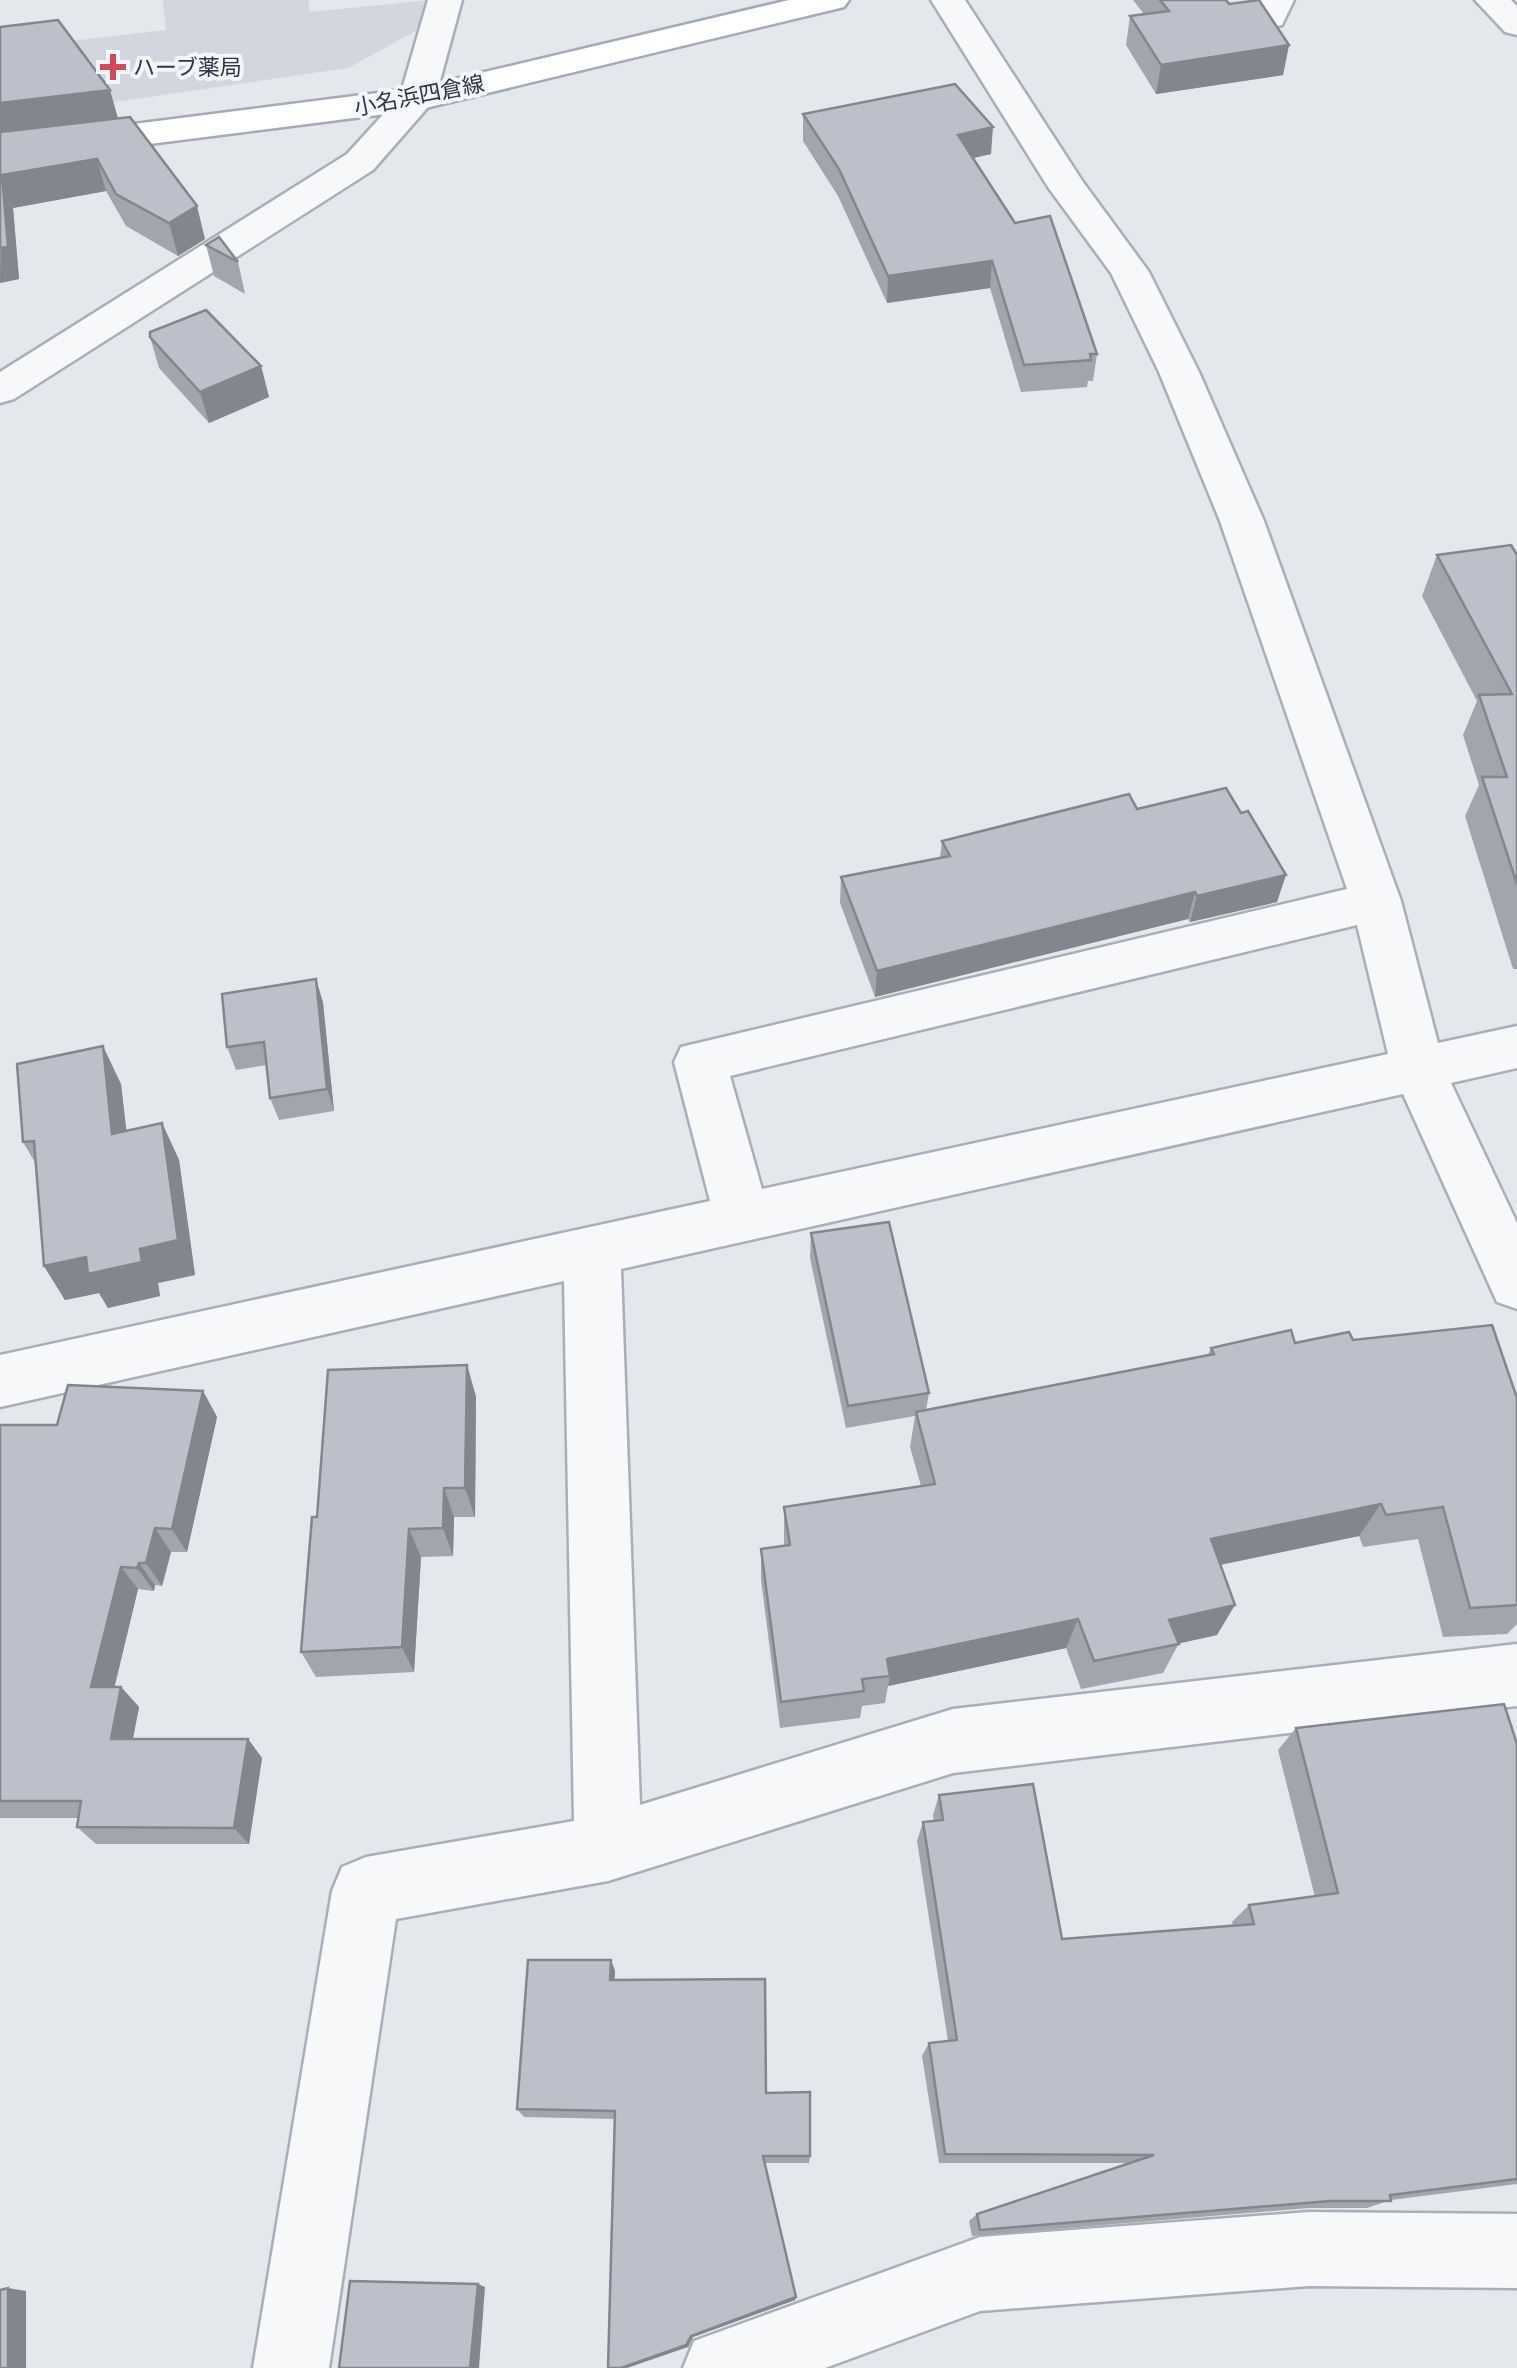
<svg xmlns="http://www.w3.org/2000/svg" width="1517" height="2368" font-family="Inter,'Noto Sans JP',sans-serif">
<rect width="100%" height="100%" fill="#e4e7ec"/>
<path fill="#d2d6de" d="M163,0H308L310,12L431,0L419,29L348,68L73,108L71,41L166,30Z"/>
<g fill="none" stroke-linecap="round" stroke-linejoin="round">
<g stroke="#a9aeb7" stroke-width="5">
<g id="minor">
<path d="M428,0H462L435,99L373,170L14,399L0,403V372L347,154L400,96Z"/>
<path d="M931,0H965L1083,182L1149,272L1199,372L1264,521L1401,901L1438,1043L1517,1026V1068L1451,1083L1517,1223V1309L1497,1302L1403,1094L621,1269L640,1805L953,1709L1517,1644V1706L953,1773L608,1881L396,1919L329,2368H253L332,1891L342,1867L366,1857L574,1821L564,1281L0,1407V1355L710,1201L674,1062L681,1047L1347,889L1220,521L1159,372L1111,273L1048,187ZM1357,925L1388,1054L762,1189L730,1076Z"/>
<path d="M1260,0H1294L1282,25L1270,28L1258,25L1253,18Z"/>
<path d="M1475,0H1511L1517,6V35L1505,32Z"/>
<path d="M1309,2212L1517,2214V2288L1309,2286L980,2311L825,2368H683L694,2341L980,2237Z"/>
</g>
</g>
<g stroke="#a3abb8" stroke-width="5">
<path id="major" d="M789,0H849L844,7L417,110L0,163V141L417,88Z"/>
</g>
<use href="#minor" fill="#f7f8fa" fill-rule="evenodd"/>
<use href="#major" fill="#fff" fill-rule="evenodd"/>
</g>
<g fill="#a1a5ae">
<path d="M1133,0H1226L1229,4L1289,45L1283,75L1156,94L1126,45L1130,16L1144,14Z"/>
<path d="M0,27L118,118L205,239L178,256L126,226L106,191L13,208L19,279L0,283Z"/>
<path d="M803,114L991,154L973,158L1097,354L1093,381H1088L1087,387L1021,392L990,288L887,303L838,196L803,141Z"/>
<path d="M206,245L238,262L245,294L214,276Z"/>
<path d="M150,337L261,366L269,397L209,423L159,368Z"/>
<path d="M1437,555H1517V969H1513L1465,816L1479,785L1463,735L1477,701L1422,596Z"/>
<path d="M1137,809L1277,902L1190,922L1188,919L875,997L840,903L841,877L940,858L942,841Z"/>
<path d="M316,979L323,1003L334,1111L279,1120L270,1098L267,1065L236,1070L227,1047Z"/>
<path d="M121,1084L126,1131L162,1123L179,1160L195,1275L158,1283L160,1296L108,1308L99,1293L65,1300L44,1266L36,1164L23,1142Z"/>
<path d="M811,1233L929,1393L926,1410L1208,1355L1211,1348L1353,1340L1517,1398V1624L1507,1634L1443,1637L1418,1539L1363,1547L1359,1536L1220,1565L1217,1635L1179,1643L1163,1673L1081,1689L1066,1648L888,1686L885,1703L862,1706L860,1718L780,1728L761,1580V1549L784,1546V1507L921,1486L910,1447L915,1416L846,1428L810,1258Z"/>
<path d="M467,1365L476,1397L475,1517H454L453,1556L421,1557L414,1672L316,1677L301,1652L317,1517Z"/>
<path d="M203,1391L217,1417L187,1552H171L162,1586L155,1585L154,1591L138,1589L114,1687H121L139,1707L133,1739H248L262,1758L249,1844H96L77,1827L78,1818H0V1425H57Z"/>
<path d="M1296,1728L1517,1744V2184L1391,2200L1367,2208H1309L972,2236L969,2221L977,2214L1128,2163H939L922,2056L929,2043L948,2041L917,1841L923,1822L934,1821L933,1815L939,1795L1062,1939L1233,1926L1232,1922L1249,1905L1315,1897L1278,1750Z"/>
<path d="M611,1960L615,1971L614,1980L766,2093L810,2156L809,2163H765L796,2297L795,2300L693,2337L688,2347L615,2119L524,2117L517,2109Z"/>
</g>
<g fill="#83868d">
<path d="M1289,45L1283,75L1156,94L1161,65Z"/>
<path d="M110,90L119,122L0,137V103Z"/>
<path d="M993,127L991,154L956,162L958,135Z"/>
<path d="M97,159L106,191L13,208L19,279L0,283L2,175Z"/>
<path d="M197,206L205,239L178,256L169,223Z"/>
<path d="M992,261L990,288L887,303L888,276Z"/>
<path d="M261,366L269,397L209,423L200,392Z"/>
<path d="M1286,875L1277,902L1190,922L1197,896Z"/>
<path d="M1195,892L1188,919L875,997L877,971Z"/>
<path d="M316,979L323,1003L334,1111L327,1089Z"/>
<path d="M103,1046L121,1084L131,1170L112,1134Z"/>
<path d="M162,1123L179,1160L195,1275L158,1283L160,1296L108,1308L99,1293L65,1300L44,1266L86,1257Z"/>
<path d="M467,1365L476,1397L475,1517L465,1488Z"/>
<path d="M203,1391L217,1417L187,1552L172,1529Z"/>
<path d="M444,1488L454,1517L453,1556L443,1528Z"/>
<path d="M1381,1504L1359,1536L1195,1570L1211,1539Z"/>
<path d="M155,1528L171,1552L162,1586L146,1563Z"/>
<path d="M409,1529L421,1557L414,1672L402,1647Z"/>
<path d="M139,1563L155,1585L154,1591L137,1568Z"/>
<path d="M121,1567L138,1589L110,1706L91,1687Z"/>
<path d="M1235,1605L1217,1635L1154,1649L1169,1620Z"/>
<path d="M1078,1619L1066,1648L888,1686L890,1676L887,1659Z"/>
<path d="M121,1687L139,1707L129,1758L111,1739Z"/>
<path d="M248,1739L262,1758L249,1844L234,1828Z"/>
<path d="M611,1960L615,1971L614,1990L610,1980Z"/>
<path d="M478,2284L485,2287L479,2368H470Z"/>
<path d="M8,2288L26,2291V2368H8Z"/>
<path d="M796,2297L795,2300L693,2337L688,2347L627,2368H621L691,2336Z"/>
</g>
<g fill="#bbc0ca" stroke="#83868d" stroke-width="2.5">
<path d="M1160,0H1226L1229,4L1259,0L1289,45L1161,65L1130,16L1169,11Z"/>
<path d="M58,20L110,90L0,103V27Z"/>
<path d="M955,84L993,127L958,135L1015,223L1050,216L1097,354H1090L1091,360L1024,365L992,261L888,276L839,169L803,114Z"/>
<path d="M130,117L197,206L169,223L116,194L97,159L2,175L8,247L0,248V132Z"/>
<path d="M219,237L238,262L206,245Z"/>
<path d="M206,310L261,366L200,392L150,337V332Z"/>
<path d="M1511,545L1517,555V884L1482,777H1507L1479,695L1512,694L1437,555Z"/>
<path d="M1226,788L1241,813L1248,811L1286,875L1197,896L1195,892L877,971L841,877L950,856L942,841L1129,794L1137,809Z"/>
<path d="M316,979L327,1089L270,1098L264,1042L227,1047L222,994Z"/>
<path d="M103,1046L112,1134L162,1123L178,1240L140,1249L142,1262L88,1274L86,1257L44,1266L34,1141L23,1142L17,1064Z"/>
<path d="M889,1222L929,1393L848,1406L811,1233Z"/>
<path d="M1492,1325L1517,1398V1605L1470,1608L1443,1507L1386,1515L1381,1504L1211,1539L1235,1605L1169,1620L1179,1644L1094,1661L1078,1619L887,1659L890,1676L862,1679L864,1691L781,1702L761,1549L790,1545L784,1507L935,1484L916,1412L1214,1354L1211,1348L1291,1330L1295,1343L1349,1332L1353,1340Z"/>
<path d="M467,1365L465,1488H444L443,1528L409,1529L402,1647L301,1652L312,1517H317L328,1370Z"/>
<path d="M68,1385L203,1391L172,1529L155,1528L146,1563H139L137,1568L121,1567L91,1687H121L111,1739H248L234,1828L77,1827L81,1801H0V1425H57Z"/>
<path d="M1504,1704L1517,1744V2179L1390,2195L1391,2201H1330L980,2230L977,2214L1154,2155L945,2154L929,2043L957,2040L923,1822L943,1820L939,1795L1033,1784L1062,1939L1254,1924L1249,1905L1338,1893L1296,1728Z"/>
<path d="M528,1960H611L610,1980L765,1979L766,2093L810,2092V2156H763L796,2297L691,2336L686,2345L621,2368H608L615,2111L517,2109Z"/>
<path d="M350,2281L478,2284L470,2368H339Z"/>
<path d="M8,2288V2368H0V2290Z"/>
</g>
<path fill="#d1495b" stroke="#f4f6f9" stroke-width="4" d="M108 52h10v10h10v10h-10v10h-10v-10h-10v-10h10z"/>
<g text-anchor="middle" dominant-baseline="central" stroke-width="8" stroke-linejoin="round" paint-order="stroke">
<g font-size="22" fill="#2b3445" stroke="#f4f6f9" text-anchor="start">
<text x="133" y="67">ハーブ薬局</text>
</g>
<g font-size="22" fill="#2b3445" stroke="#f4f6f9">
<text transform="translate(419 95) rotate(-11)">小名浜四倉線</text>
</g>
</g>
</svg>
